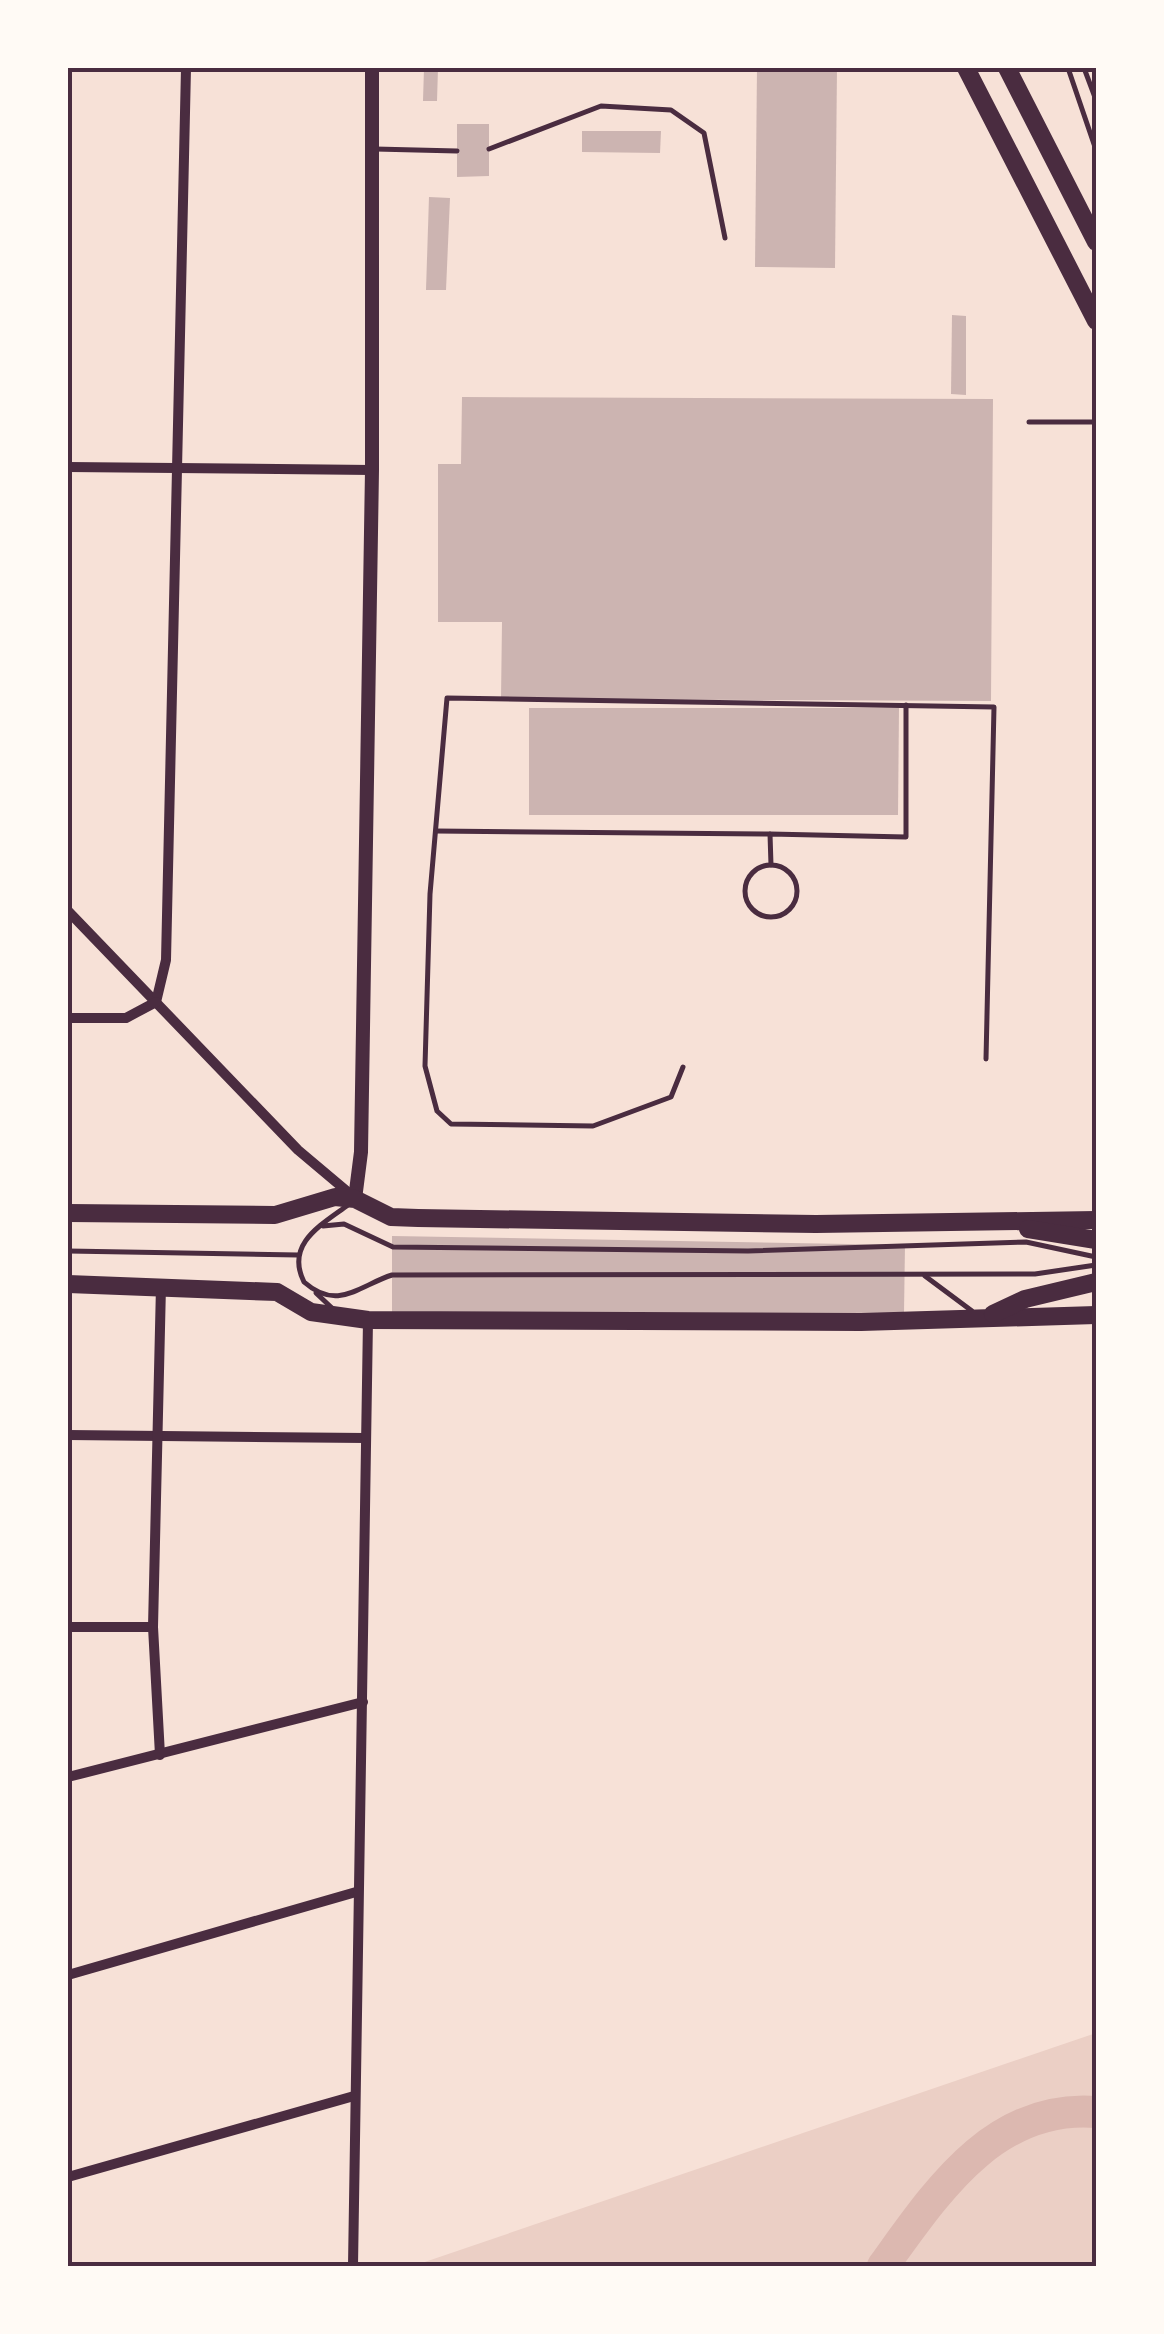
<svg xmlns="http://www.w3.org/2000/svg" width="1164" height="2334" font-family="'DejaVu Sans',sans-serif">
<rect width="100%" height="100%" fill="#f7e1d7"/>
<path fill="#ebcfc5" d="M1096,2033V2266H413Z"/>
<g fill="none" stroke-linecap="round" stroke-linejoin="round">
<path stroke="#dcb8b0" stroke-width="32" d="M883,2266C936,2193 993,2104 1096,2112"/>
</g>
<g fill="#ccb4b1">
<path d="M424,68H438L437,101H423Z"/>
<path d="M757,68H837L835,268L755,267Z"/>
<path d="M457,124H489V176L457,177Z"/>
<path d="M582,131H661L660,153L582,152Z"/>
<path d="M429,197L450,198L446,290H426Z"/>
<path d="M952,315L966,316V395L951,394Z"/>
<path d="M462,397L993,399L991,701L501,699L502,622H438V464H461Z"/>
<path d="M529,708H899L898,815H529Z"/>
<path d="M392,1236L905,1245L904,1313L392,1312Z"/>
</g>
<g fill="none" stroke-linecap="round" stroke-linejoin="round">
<g stroke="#4a2c40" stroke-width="5">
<path d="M1068,68L1096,150"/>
<path d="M1084,68L1096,100"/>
<path d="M375,149L457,151"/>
<path d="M489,149L601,106L671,110L704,133L725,238"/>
<path d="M1029,422H1096"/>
<path d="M436,831L770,834"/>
<path d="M771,865L770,834L906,837V705"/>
<circle cx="771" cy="891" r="26"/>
<path d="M683,1067L671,1097L593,1126L451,1124L437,1111L425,1066L430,894L447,698L994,707L986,1059"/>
<path d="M348,1205C321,1225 285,1244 304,1282C338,1312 360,1285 392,1275L1035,1274L1096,1265"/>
<path d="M323,1226L344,1224L393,1247L748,1251L1026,1242L1096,1257"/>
<path d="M68,1251L298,1255"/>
<path d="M925,1276L972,1311"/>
<path d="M316,1293L333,1309"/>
</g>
<g stroke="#4a2c40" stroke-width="10">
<path d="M68,467L372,470"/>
<path d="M68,911L298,1150L355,1198"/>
<path d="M156,1002L166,960L186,68"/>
<path d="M68,1018H126L156,1002"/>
<path d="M68,1435L365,1438"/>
<path d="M68,1627H153"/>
<path d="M160,1755L153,1627L161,1286"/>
<path d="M68,1777L363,1702"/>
<path d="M68,1975L356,1892"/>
<path d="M68,2177L354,2096"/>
<path d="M353,2266L368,1320"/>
</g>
<path stroke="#4a2c40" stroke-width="14" d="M355,1199L361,1152L372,470V68"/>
<g stroke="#4a2c40" stroke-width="18">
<path d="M68,1213L275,1215L335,1197L355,1199L391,1217L418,1218L816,1224L1096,1220"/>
<path d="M1028,1229L1096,1240"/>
<path d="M68,1284L277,1292L311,1312L368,1320L861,1322L1096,1315"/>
<path d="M993,1314L1025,1299L1096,1282"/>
</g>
<g stroke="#4a2c40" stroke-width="18">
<path d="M966,68L1096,321"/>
<path d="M1007,68L1096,242"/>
</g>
</g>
<rect width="1164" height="2334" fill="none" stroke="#fffaf5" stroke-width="140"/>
<rect x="70" y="70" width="1024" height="2194" fill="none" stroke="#4a2c40" stroke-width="4"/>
</svg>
